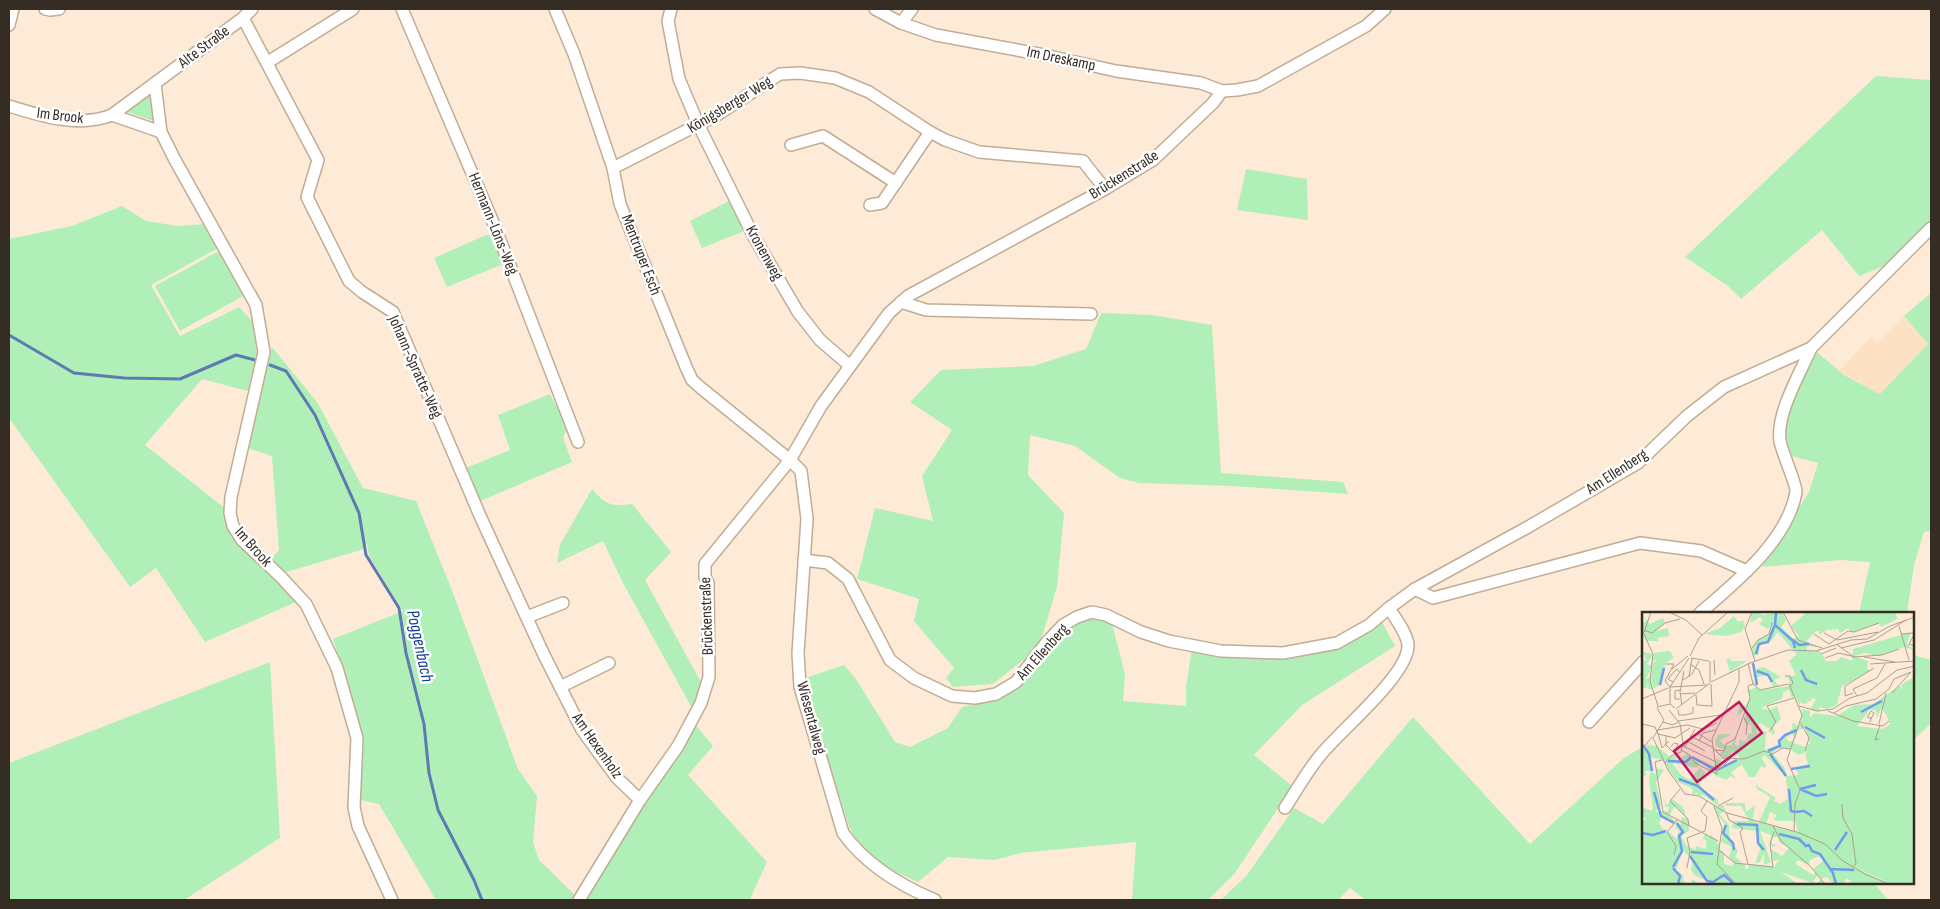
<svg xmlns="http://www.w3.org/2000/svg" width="1940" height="909" font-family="'Sofia Sans Condensed',sans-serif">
<rect width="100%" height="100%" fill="#fdebd8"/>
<path fill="#fce1c3" d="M1904,316L1928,344L1880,394L1839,371L1871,337L1877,342Z"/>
<g fill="#b0efb8">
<path d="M1876,76L1931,80V224L1894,262L1859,276L1822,230L1741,299L1728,286L1685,257Z"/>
<path d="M152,92L156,122L125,111Z"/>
<path d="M1246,169L1307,179L1308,220L1237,210Z"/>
<path d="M731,200L745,225L744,231L702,248L690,221Z"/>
<path d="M122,206L146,221L177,226L206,224L220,247L151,285L180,336L239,307L254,323L257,354L248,391L202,379L145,445L227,510L230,527L298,601L205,642L156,568L130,587L9,418V239L72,226Z"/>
<path d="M486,235H492L503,264L447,287L434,258Z"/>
<path d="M219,251L243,296L180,331L155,286Z"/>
<path d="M1931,293V531L1924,532L1914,565L1907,613H1859L1870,562L1841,560L1762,567L1809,492L1818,463L1788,455L1784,444L1785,416L1817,352L1844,375L1880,394L1928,344L1904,316Z"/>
<path d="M1101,313L1152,315L1212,325L1221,473L1343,482L1348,494L1232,486L1139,483L1120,478L1075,446L1030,435L1028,475L1064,513L1057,587L1039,647L993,684L953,687L946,678L954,668L914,621L919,599L857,579L875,508L933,521L922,476L952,430L910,402L941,370L1033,366L1086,349Z"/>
<path d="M272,347L317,402L363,488L416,501L453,593L518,769L537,796L533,842L539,860L577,897L575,900H436L379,804L360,800L364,737L333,639L403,611L369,556L367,544L361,550L283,573L269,561L279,550L272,456L248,448Z"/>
<path d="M550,394L568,428L563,437L572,462L480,501L466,468L510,450L498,415Z"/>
<path d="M592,489C606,505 611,507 632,504L671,552L645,580L702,684L692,708L623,583L603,541L557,563L560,545Z"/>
<path d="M1093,616L1111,620L1125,674L1123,701L1186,706V687L1192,648L1221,656L1283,659L1338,647L1382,622L1395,646L1302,705L1254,755L1295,788L1286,802L1279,807L1235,873L1208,900H1132L1136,842L1020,853L995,860L948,857L918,882L887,868L862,847L850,829L823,745L805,678L844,665L856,679L895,742L910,747L948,728L962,707L986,702L1010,692L1079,621Z"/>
<path d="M1914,655L1931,660V723L1914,740Z"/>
<path d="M270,662L280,838L184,900H9V763Z"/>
<path d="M1413,717L1530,844L1624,758L1644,746V883H1874L1888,900H1366L1350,888L1338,900H1221L1247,875L1294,808L1323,824Z"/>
<path d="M694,723L713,746L688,775L767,862L750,899L751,900H585L627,828Z"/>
</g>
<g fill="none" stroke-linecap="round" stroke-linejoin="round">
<g stroke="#5e7ab0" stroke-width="3">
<path d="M9,335L74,373L124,378L180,379L236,355L255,360"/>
<path d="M270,365L286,371L315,415L359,513L366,555L399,608L406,653L424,724L429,773L438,810L474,880L482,900"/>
</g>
<g stroke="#c1ac95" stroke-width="14">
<g id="minor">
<path d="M45,9L50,10L59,9"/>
<path d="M402,9L495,227L578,442"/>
<path d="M555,9L574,54L613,168L620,204L686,367L692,380L701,388L790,460L801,471L807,519L798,653L800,687L843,833C866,865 899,885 935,900"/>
<path d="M671,9L668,21L679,79L699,126L754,237L798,312L820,340L850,366"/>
<path d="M875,9L901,23L936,35L1044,55L1116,71L1201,83L1222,91L1237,90L1258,86L1366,26L1385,9"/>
<path d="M243,18L318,160L307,197L349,281L362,292L393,312L481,518L543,653L582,730L617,778L640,800"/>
<path d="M901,23L912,9"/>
<path d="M9,25L13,9"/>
<path d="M268,62L353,9"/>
<path d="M155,84L161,132L175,160L256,305L264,352L231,497L230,513L233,526L242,540L281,577L306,604L337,668L357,738L354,807L358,826L392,900"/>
<path d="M9,106C41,116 79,128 112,115L243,18L252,9"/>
<path d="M112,115L161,132"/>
<path d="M791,145L823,136L896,183"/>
<path d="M613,168L717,115L780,74L800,73L835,78L869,92L930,132L945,140L979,152L1083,161L1105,189"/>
<path d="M870,205L882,203L930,132"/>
<path d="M901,302L926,310L1091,314"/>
<path d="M804,560L828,563L848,579L890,660L914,678L952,696L975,698L996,694L1016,682L1046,643L1063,625L1077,617L1092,612L1106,615L1141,632L1169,641L1221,651L1283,653L1337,643L1369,625L1389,608L1415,589L1528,527L1638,463L1687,416L1724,387L1811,348L1931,228"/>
<path d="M1415,589L1433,598L1640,543L1701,551L1747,571"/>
<path d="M1700,613C1735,583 1788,540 1796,492C1797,485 1782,453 1780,441C1776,413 1800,374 1811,348"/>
<path d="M527,617L563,603"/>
<path d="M560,687L609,663"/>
<path d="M1589,722L1644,661"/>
<path d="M1285,808C1296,791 1306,773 1319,757C1338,732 1409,675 1408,645C1407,633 1395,618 1389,608"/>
<path d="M579,900L640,800L678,746L701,703L709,677L708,583L705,577V564L790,460L821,406L889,313L908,296L1105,189L1153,160L1213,103L1222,91"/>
</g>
</g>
<use href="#minor" stroke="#fff" stroke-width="11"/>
</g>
<g text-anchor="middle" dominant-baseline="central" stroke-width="5" stroke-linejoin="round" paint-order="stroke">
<g font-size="16" fill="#352c23" stroke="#fff">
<text transform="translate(204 47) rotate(-37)">Alte Straße</text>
<text transform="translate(1061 59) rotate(12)">Im Dreskamp</text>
<text transform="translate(730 105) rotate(-31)">Königsberger Weg</text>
<text transform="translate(60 116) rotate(7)">Im Brook</text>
<text transform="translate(1124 175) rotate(-32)">Brückenstraße</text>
<text transform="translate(493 224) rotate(68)">Hermann-Löns-Weg</text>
<text transform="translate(764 253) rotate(61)">Kronenweg</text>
<text transform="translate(641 255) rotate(69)">Mentruper Esch</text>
<text transform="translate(415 367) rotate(66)">Johann-Spratte-Weg</text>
<text transform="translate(1617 472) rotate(-33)">Am Ellenberg</text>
<text transform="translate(253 547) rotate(48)">Im Brook</text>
<text transform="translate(707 616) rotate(-92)">Brückenstraße</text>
<text transform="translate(1043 652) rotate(-48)">Am Ellenberg</text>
<text transform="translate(811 718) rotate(75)">Wiesentalweg</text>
<text transform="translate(597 746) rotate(55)">Am Hexenholz</text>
</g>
<g font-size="18" font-style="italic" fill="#0f3d9a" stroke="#fff">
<text transform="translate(420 646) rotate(78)">Poggenbach</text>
</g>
</g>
<g transform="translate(1642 612)">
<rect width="272" height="272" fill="#fdebd8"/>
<path d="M110,0L122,3L140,0L144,8L139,15L152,27L157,24L149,14L165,0H254L255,7L239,15L237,11L210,20L206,16L198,21L196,17L185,18L177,23V19H174L164,29L175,35L165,34V39L159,37L164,39H171L173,41V39H176L181,36L186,35L177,38L184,49H195L199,45L210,49L211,37L269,20L265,31L272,38L262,35L235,44L223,41L212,44L226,49L225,56L228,59L200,74L195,93L184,97L178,95L177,99L168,98L174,87L170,86L168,90L165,87L166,91L161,92L158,90V93L152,84L149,85L147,77L141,81L140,87L119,96L127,98L135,94L139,107L131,114L133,121L130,123L129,118L118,111L114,121L124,119L123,138L137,132L150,117L151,110L155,114L159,112L160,97L168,99V106L172,101L195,104L212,93L231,92L257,74L261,76L259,73L272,65V272H249L207,252L246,272H207L209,269L204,266L202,272H191L185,265L179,267L176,263L171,269L174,272L179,267L183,272H173L139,260L156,272H72L52,263L49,258L51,249L41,238L34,258L41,263L42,272H49L50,267L58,272H0V211L4,206H0V195L10,199L11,196L7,169L9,159H2L5,164L0,163L1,137L5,138V133L15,134L28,145L34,143L35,148L45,142L72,154L74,146L80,150L84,148L78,156H81L98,146L91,139L85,146L76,142L83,138L74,134L73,128L77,122H90L78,128L83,134L89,133L94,125L93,133L97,134V128L105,129L106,122L110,121L109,111L105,114L102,108L105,95L95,105L97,94L104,93L109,85L105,79L115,75L110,69L114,71L113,65L109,64H113V57L122,55L139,65L132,68L137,74L131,75L127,63L116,65L115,76L119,78L149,74L146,66H142L154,63L147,49L155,42L150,38L155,37H150L136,20L129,29L116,34L117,42L111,44L110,37L116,28L127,22L130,11L126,17L117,12L121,8L118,5L108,11ZM240,95L248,111L246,114L240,117L215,114L228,97L234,99L235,106ZM163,116L168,131L164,135L151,131V128L147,130L144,126L150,121L153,128L156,118ZM135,136L148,137L156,143L167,139L163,142L166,152L149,157H154L156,163L145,164L142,155L131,142ZM123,143L144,165L146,187L138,192L132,189L134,186L115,174L113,168L115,177L128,185L116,212L111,207L113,193L104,200L103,191H83L84,194H99L107,209H90L84,202L91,211L90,216L114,219L118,238L113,251L118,250L122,241V253L129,250L118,219L129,223L128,233L131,235L135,233L130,232V225H136L138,231L147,236L140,244L129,237L131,249L137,248L132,255L107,252L106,257H103V252H96L99,249L93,245L96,239L88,227L87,213L77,202L82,200L78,196L73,194L75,202L83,212L79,230L90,235L87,245L92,250L90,254L82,252V240L77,238L78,232L77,230L75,233V228L68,223L65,225V220L60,227L64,228V237L54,234L53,238L44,233L39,224L47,219L46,207L40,205L38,213L27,204L33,194L44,204L41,195L30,187L25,193L21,187L24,195H27L26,199L13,200L19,193L14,170L22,158L15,156V163L10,160L7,153L8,145L20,148L36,170L50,176L51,183L56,180L55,183H62L84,200L81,193L77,194L75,187L57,175L63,160L58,155L48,168L39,163L30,151L55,156L58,149L74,164L72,168L75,164L84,168L89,164L94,167L89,160L100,153L107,165H113L119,154L123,156L124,153L119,146ZM128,200L135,203L132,207L134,209H153L156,220L124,212ZM20,205L34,212L33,216L37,218L35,227L26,219L23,221L17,211ZM177,244L181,249L171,257L174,260L171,263L154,252L155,248L167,253L168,248ZM0,3L8,12L21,6L23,11L14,19L26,16L27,24L15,26L16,29H4L0,11L4,9ZM92,4L96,10L101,8L103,14L99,20L85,24L62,22L78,16ZM34,38L27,39L32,45L24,51L18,73L12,76L9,68L11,50L15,49L11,48L12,41ZM0,40L11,42L5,52L10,54L4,67L8,65L11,77H6V70L5,76H0V71H3L0,70V49L4,48ZM88,46L89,49H113H105L88,60L84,47Z" fill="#b0efb8" fill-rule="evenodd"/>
<path fill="none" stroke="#709ced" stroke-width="2.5" d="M134,0L133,13L151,29L153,36M151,28L157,33L167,32M114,42L117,32L126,30L133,13M111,51L115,73M159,58L164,68L175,72M115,59L126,63L130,70M18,73L22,56M219,100L240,89M163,115L183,126M1,133L7,142L10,159M126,139L138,134L137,129L143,123L155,118M128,142L144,164M50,145L74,158M26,149L44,150L49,145M149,157L168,154M75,158L95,148M37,167L56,174L72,188M147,177L149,199L153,200M158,177L174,184L185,182M158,177L174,173M12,180L19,204L32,211M153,200L162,199L170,204M95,212L115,213L116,231L122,238M84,213L81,221L91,231L92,238M0,221L11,223L24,219M137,222L157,227L164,234L167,233L170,239L178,242L191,261L194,272M193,238L205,220M49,240L71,242M48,244L65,269L71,270L82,263L91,271M31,255L40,239L37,224L41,220L35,211M31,256L38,264L36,272M188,257L212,258"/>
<path fill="none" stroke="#ad9f90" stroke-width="1" d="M27,0L44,8L60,23M110,0L103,17L113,49M141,0L156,28L180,36M257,14L267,48M0,18L11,42L8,69L16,94M2,18L10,21L23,11L38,7M2,20L9,0M182,21L195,28L236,20M172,22L187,32M259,22L273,21L267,32L273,34M187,32L206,19L212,20L237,11M194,32L212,45L240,43L257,37M199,36L232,28L264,8M109,37L116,28L127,22L130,11M179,42L194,36M48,44L57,26L86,0M222,45L253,50M49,46L67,49M183,46L197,41L213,45M72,48L73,63M68,49V70M106,51L111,72L118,78L147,72L160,103L145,148L158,178L153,192L152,219M24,52H32L23,69L28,75M48,52L57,58L62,72M228,52L273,49M30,57L46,44M143,64H148L151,71L148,74M47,65L50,46M41,68L50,62L57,49M31,70L26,67L31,61L35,57L38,61M69,70L108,51L146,38L174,39L209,28L225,27L248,14L273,5M28,75L65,73M211,81L203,84V74L232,56M250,81L269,60M38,82L53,81M54,83L55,93L70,94L69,72M215,84L211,77L235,66L243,52M0,87L26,76M38,87H33V79L38,78M28,92V75L47,46M40,93L38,80L42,59M157,94L175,99L191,97L208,86L225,81L255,58L273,54M15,95L28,92L33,96M15,96L22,108L11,126L26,158L43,182L57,184L85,201L155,220L183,232L201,249L223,262L247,272M34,97L68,71M27,98L38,112L41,131L39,140M36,98L37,103H43L51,101V95M186,99L211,109L241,114L247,109M192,101L204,94L234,87L247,77L252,67L269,60M102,106L105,111L104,123M36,109L79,103M21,110L31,113L36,110M158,110L167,126L163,139M228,110L229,106L225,105L229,99L232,101L229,107M0,112L13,115L16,122L33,126L48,116M237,112L244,81M16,118L45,113L61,117L75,111M127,120L134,110L125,94L152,86M16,121L20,136L27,129M55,121L70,130M24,124V133L34,143M48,124L70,135M237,127L233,128L238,113M45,129L63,139M57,129L61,121L74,118M41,134L74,150M29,135L32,131L36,132L33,139M43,135L53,117M70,135L81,146L102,147L122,139L131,142L140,136L148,137M0,137L10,125M39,138L48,143L53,151L75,162L74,156H79L89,146M73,138L82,139L84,132L93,127L108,86L106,74L111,72M20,148L13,150L21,200L76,229M23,151L29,144L39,140M74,156L70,127L97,70V57M38,177L28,189L46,207L47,214M200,192L201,206L210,222L214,252L210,255M72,194L80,216L75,252L94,272M76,194L91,186M84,200L87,208L101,216L98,220L106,252M131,214L139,229L168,254L183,272M63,219L65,205L59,199L65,189M77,238L93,251L131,255L128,232L132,220M32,243L34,234L25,220L36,207M45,256L48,240L45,226L63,219"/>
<path fill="#c2185b" fill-opacity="0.15" stroke="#c2185b" stroke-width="2.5" d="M97,90L120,121L55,170L32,139Z"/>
<rect width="272" height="272" fill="none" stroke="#352c23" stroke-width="2.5"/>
</g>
<rect width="1940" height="909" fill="none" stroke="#352c23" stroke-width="20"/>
</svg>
